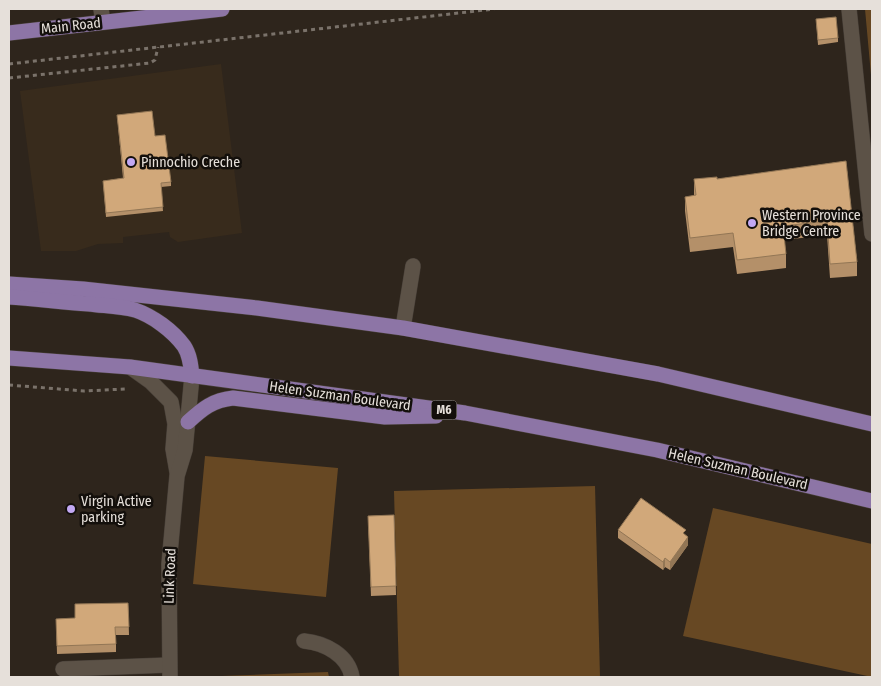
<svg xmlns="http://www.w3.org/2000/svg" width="881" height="686" font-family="'Fira Sans Condensed',sans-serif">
<rect width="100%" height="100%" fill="#2e251c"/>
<path fill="#382b1c" d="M221,64L242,233L178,242L170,237L169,232L123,237V243L98,244L76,251H41L20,91Z"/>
<g fill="#674823">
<path d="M865,9H872V86Z"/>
<path d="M205,456L338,468L326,597L193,584Z"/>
<path d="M595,486L600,677H399L394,491Z"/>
<path d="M713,508L872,544V677L683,636Z"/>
<path d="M328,672L329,677H194Z"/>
</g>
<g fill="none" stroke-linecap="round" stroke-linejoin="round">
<g stroke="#484039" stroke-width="16">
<g id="minor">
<path d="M101,9L103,22"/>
<path d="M849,9L872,234"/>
<path d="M403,328L413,266"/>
<path d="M130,367L151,382L171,402L175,424L173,449L177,472"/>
<path d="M304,641C325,643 348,655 352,677"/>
<path d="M63,669L169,665"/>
<path d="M170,677L169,564L177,476L185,450L192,376"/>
</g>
</g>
<g stroke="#484039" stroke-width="16">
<g id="major">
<path d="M9,33L222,9"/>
<path d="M9,284L83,289L257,308L403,328L658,374L872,424"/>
<path d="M9,297C36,299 62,302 89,304C104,306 120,306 135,310C153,316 173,331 184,346C190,355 191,366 192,376"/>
<path d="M9,358L130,367L465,413L657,450L872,501"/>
<path d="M188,422C202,409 213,400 233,398L385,417L436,416"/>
</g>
</g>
<g stroke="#7a726a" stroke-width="3" stroke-dasharray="4 4" stroke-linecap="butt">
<path d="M9,64L494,9"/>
<path d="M9,78L150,63L155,60L158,47"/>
<path d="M9,385L84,391L125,389"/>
</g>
<use href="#minor" stroke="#5c5247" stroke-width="15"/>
<use href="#major" stroke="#8d75a6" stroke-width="15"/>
</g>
<g fill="#b49069">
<path d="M816,19L838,38V42L818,45Z"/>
<path d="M117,115L155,136L171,182V186L161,187L163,211L106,217L103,181L123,178Z"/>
<path d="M846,161L857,262V276L830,278L827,235L784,240L786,254V268L737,274L733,247L690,252L685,211V197L694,196V179H717Z"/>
<path d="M394,515L396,595L371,596L368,516Z"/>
<path d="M618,530L688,545L670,570L665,567L663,570L618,538Z"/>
<path d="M128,603L129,635H116V652L57,654L56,619L75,618Z"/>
</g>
<g fill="#927655">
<path d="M688,537V545L670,570V562Z"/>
<path d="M665,558V567L663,570V562Z"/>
</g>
<g fill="#d1a87a" stroke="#927655">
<path d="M836,17L838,38L818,40L816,19Z"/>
<path d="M152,111L155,136L165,135L171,182L161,183L163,207L106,213L103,181L124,178L117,115Z"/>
<path d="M846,161L857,262L830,264L827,221L783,226L786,254L737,260L733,233L690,238L685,197L696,195L694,179L717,177V179Z"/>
<path d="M641,498L686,530L683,533L688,537L670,562L665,558L663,562L618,530Z"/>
<path d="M394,515L396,586L371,587L368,516Z"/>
<path d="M128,603L129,627H115L116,644L57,646L56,619L75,618V604Z"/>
</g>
<g fill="#c2a8f3" stroke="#130f0b" stroke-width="2">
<circle cx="131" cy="162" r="5"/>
<circle cx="752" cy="223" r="5"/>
<circle cx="71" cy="509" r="5"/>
</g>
<g text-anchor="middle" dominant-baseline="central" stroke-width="5" stroke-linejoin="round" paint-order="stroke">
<rect fill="#130f0b" stroke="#a7a19c" stroke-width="1" x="431.5" y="400.5" width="25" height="19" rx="4"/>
<g font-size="12" font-weight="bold" fill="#e6e0da">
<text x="444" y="410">M6</text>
</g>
<g font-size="14" fill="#e6e0da" stroke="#130f0b">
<text transform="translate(71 26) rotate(-6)">Main Road</text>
<text transform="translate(340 396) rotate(8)">Helen Suzman Boulevard</text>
<text transform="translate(738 469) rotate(13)">Helen Suzman Boulevard</text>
<text transform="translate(170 576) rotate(-88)">Link Road</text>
</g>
<g font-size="14" fill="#e6e0da" stroke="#130f0b" text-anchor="start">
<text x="141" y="162">Pinnochio Creche</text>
<text x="762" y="215">Western Province<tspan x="762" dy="16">Bridge Centre</tspan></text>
<text x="81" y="501">Virgin Active<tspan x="81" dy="16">parking</tspan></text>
</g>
</g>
<rect width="881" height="686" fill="none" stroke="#e6e0da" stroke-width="20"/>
</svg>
